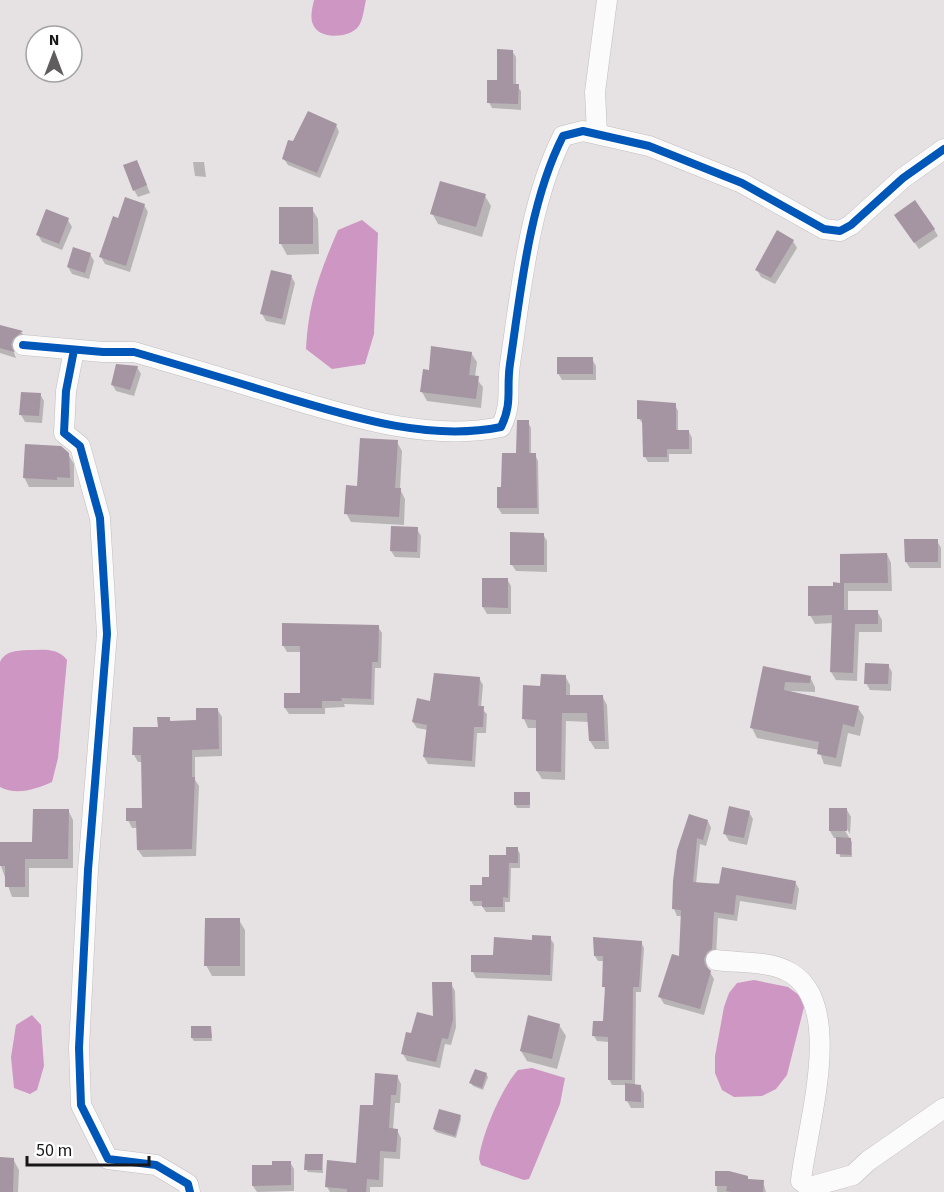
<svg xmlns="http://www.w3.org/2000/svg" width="944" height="1192" font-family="'Source Sans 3',sans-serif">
<rect width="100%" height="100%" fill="#e6e2e4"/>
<g fill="#ce96c2">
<path d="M314,0H366C364,8 363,21 358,27C349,38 323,39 315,28C309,20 312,9 314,0Z"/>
<path d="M362,220L378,233L374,334L365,364L332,369L306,349C308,303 320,272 338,230Z"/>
<path d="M27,650C41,650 58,647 67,660L58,758L52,782C36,789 17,796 0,787V662C5,651 16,651 27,650Z"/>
<path d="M754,980L788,987L799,995L804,1007L787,1075L776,1089L762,1096L734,1097L722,1090L715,1073V1056L724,1007L729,993L737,983Z"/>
<path d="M32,1015L41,1025L44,1066L37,1090L30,1094L14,1088L11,1057L16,1025Z"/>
<path d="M532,1068L565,1078L560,1104L532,1172L529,1179L524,1180L481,1165L479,1159C481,1136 502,1087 518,1070Z"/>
</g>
<g fill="#0003">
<path d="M512,51L516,57V85L521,91V110L492,108L489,102Z"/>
<path d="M336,125L339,132L320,178L288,165L284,159Z"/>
<path d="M137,162L150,193L138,197L134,190Z"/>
<path d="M193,162H204L206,177L195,176Z"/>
<path d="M485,196L491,206L482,237L438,224L432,213Z"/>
<path d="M144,205L148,212L130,272L105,264L101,257L119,220Z"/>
<path d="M312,209L318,219L319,254L287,255L281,244Z"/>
<path d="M68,220L72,227L62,250L42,242L38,235Z"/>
<path d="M900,222L934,229L938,236L919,249Z"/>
<path d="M793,241L797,248L775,284L761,277L757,270Z"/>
<path d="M90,254L94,261L89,279L72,274L68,267Z"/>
<path d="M291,276L295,283L285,325L266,321L262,314Z"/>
<path d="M0,326L22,333L26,339L16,346L14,353L16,358L0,353Z"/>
<path d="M471,353L477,362L475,377L483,387L481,408L427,401L422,392L430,371Z"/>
<path d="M592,359L596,366V380H562L558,373Z"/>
<path d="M137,367L141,374L134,396L116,391L112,384Z"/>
<path d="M40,394L44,401L42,423L25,422L21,415Z"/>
<path d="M639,402L675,405L678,411V432H689L692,438V454H669V462H648L645,457L644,425L639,419Z"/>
<path d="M528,422L531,428V455H535L538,461L539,514H502L498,508L503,489Z"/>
<path d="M397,442L402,451L400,489L405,499L404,525L351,522L346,513L359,487Z"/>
<path d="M68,454L74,464V487H29L24,477Z"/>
<path d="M417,529L421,536L420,558L395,557L391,551Z"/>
<path d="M543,534L547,541V572L516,571L512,565Z"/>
<path d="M937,541L941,548V568H910L906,562Z"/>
<path d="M887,554L891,563L892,591H848V611H877L882,620V632H859L857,681L836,680L831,672L833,623L815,624L810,615L835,587Z"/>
<path d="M507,579L511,586V614H487L483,607Z"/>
<path d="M378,627L382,633L381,668H375L374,705L344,704L345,707L325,708V714H289L285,708L301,695V652H287L283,645Z"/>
<path d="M888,665L892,672L891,691L870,690L866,683Z"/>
<path d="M764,668L810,677L815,687V692L789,691L858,708L864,717L860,736L848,733L841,767L824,764L819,750L757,738L752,728Z"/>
<path d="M565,676L570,685V697L602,696L607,705L609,749H595L590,741L589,722L566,721L565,780L542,779L537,771L538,728H528L524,719L542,687Z"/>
<path d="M479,678L483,685L481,708L487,714L486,733H477L475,767L428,764L424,757L428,730L417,728L413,722L431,702Z"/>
<path d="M217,709L222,717V756L195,757V780L199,786L196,856L143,857L138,850L137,828H132L128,820L143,809V762H138L134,755L169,718L171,722H197Z"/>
<path d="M529,793L530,808H517L515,805Z"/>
<path d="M68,810L73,820V868H29V897H12L1,866L34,843Z"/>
<path d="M847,810L851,817L850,834L844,824L842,826L852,842V857H840L838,838H834L830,831Z"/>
<path d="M749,812L753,819L747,845L729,841L725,834Z"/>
<path d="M708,821L711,828L706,846L700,844L696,884L795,882L799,889L796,910L740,901L737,921L718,918L716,956L710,959L707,967L714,979L704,1015L664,1004L660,997L680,958L682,916H677L674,909L679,850Z"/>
<path d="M517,848L520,854V868H511L510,902H505V912H486L482,906H474L471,901L507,857Z"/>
<path d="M239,920L245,930V976H212L206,965Z"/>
<path d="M550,938L554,944L552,981L476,978L473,972L494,956Z"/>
<path d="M641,942L644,948L641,992H636L635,1086H640L644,1093V1108H631L627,1101V1085H612L609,1079V1042L597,1041L594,1036L604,1023L606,991L604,986V961H598L595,956Z"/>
<path d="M451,984L455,991L456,1027L451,1045L445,1044L440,1068L407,1061L403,1054L412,1035L434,1018Z"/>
<path d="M559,1025L566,1036L557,1069L527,1061L521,1051Z"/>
<path d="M210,1027L212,1041H194L192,1038Z"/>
<path d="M486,1074L488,1077L483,1090L473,1086L471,1083Z"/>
<path d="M397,1076L401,1084L400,1103H395L393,1130H397L401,1138L400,1159L384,1158L383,1187H370V1192H330L327,1187L358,1164L374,1107Z"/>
<path d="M460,1116L461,1119L456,1138L436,1132L434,1129Z"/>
<path d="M322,1156L323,1173L308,1172L306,1169Z"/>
<path d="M0,1159H13L19,1170L18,1192H0Z"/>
<path d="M290,1162L294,1169V1191L257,1192L253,1186L254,1166L274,1167Z"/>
<path d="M716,1173L763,1182L766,1192H717Z"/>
</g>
<g fill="#a594a1">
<path d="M497,49L513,50V84H519L518,104L487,103V80H497Z"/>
<path d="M308,111L337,124L317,173L282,159L288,140L293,141Z"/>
<path d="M137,160L147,185L133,191L123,165Z"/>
<path d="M440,181L486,194L476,227L430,214Z"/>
<path d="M125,197L145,204L126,266L99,257L113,216L118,218Z"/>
<path d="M915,200L935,229L914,243L894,215Z"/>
<rect x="279" y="207" width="34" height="37"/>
<path d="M46,209L69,218L59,244L36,235Z"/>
<path d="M777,230L794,240L771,278L755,270Z"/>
<path d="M73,247L91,253L85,273L67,267Z"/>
<path d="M271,270L292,275L282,319L260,314Z"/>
<path d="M0,325L23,331L13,339L11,345L14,352L0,348Z"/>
<path d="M431,346L472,352L469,375L479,376L476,399L420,392L423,369L429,370Z"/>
<rect x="557" y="357" width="36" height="17"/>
<path d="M116,364L138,366L130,390L111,385Z"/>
<path d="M21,392L41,393L39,416L19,415Z"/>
<path d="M637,400L676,403V430H689V449H667V457H643L642,419H637Z"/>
<path d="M517,420H529V453H536L537,508H497V487H501L502,453H516Z"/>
<path d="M360,438L398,440L395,488H401L399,517L344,514L346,485L357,486Z"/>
<path d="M25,444L61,446L69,453L70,478L57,477V480L23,478Z"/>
<path d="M391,526L418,527L417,552L390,551Z"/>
<path d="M510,532L544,533V565H510Z"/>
<path d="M904,539H938V562H905Z"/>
<path d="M887,553L888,583H844V610H878V624H855L853,673L830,672L832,615L808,616V586H833V582L840,583V554Z"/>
<path d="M482,578H508V608L482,607Z"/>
<path d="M282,623L379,625L378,662H372L371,699L341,698L342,701H322V708H284V693H300V646H282Z"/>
<path d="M865,663L889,664L888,684H864Z"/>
<path d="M763,666L811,676L810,683L785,682L784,690L859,706L854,727L843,724L836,758L817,754L819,742L750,728Z"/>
<path d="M434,673L480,677L478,706H484L483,727H474L472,761L423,757L427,725L412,722L417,698L430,701Z"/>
<path d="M541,674L566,675V695H603L605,741H589L587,713H562L561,772L536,771V720L522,719L523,685L540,686Z"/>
<path d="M196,708H218L219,749L192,750V777H195L192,849L137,850L136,821H126V808H142L141,755H132L133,727H158L157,717H170V721L196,720Z"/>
<rect x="514" y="792" width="16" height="13"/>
<path d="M729,806L750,811L744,838L723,834Z"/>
<rect x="829" y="808" width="18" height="23"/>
<path d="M33,809H69L68,859H25V887H5V866H0V842H32Z"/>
<path d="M689,814L708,820L703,840L697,838L693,882L719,884L722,867L796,881L792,904L736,895L734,915L714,912L712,949L707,952L704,959L705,965L711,971L700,1009L658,997L672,954L679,956L681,910L672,909L673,881L677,850Z"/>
<path d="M836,837L851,838V855L836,854Z"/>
<path d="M506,847H518V863H509L508,898L503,897V907H482V901H470V885H482V877H489V855H506Z"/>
<path d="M205,918H240V966H204Z"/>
<path d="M532,935L551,936L550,975L471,972V955H493L494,937L532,940Z"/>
<path d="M593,937L642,941L639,987H633L632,1080H608V1037L592,1036L593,1021H603L605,987H602L603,956H594Z"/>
<path d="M432,982H452L453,1019L448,1039L442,1038L436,1062L401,1054L406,1032L411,1033L417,1012L433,1016Z"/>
<path d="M528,1015L560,1024L552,1059L520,1051Z"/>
<path d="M191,1026H211L212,1038H191Z"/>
<path d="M475,1069L487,1073L482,1088L469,1083Z"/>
<path d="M375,1073L398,1075L396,1095H391L389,1128L398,1129L396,1152L380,1151L379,1180L367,1179L366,1192H347V1189L325,1187L327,1160L356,1163L360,1105H373Z"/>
<path d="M625,1083L641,1085V1102L625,1101Z"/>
<path d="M439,1109L461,1115L455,1136L433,1129Z"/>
<path d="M305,1154H323L322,1170H304Z"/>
<path d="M0,1157L14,1158L13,1192H0Z"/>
<path d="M272,1161H291V1185L252,1186V1165H272Z"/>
<path d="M715,1171H729L748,1176V1179L764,1180L763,1192H732L726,1191L727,1186H715Z"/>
</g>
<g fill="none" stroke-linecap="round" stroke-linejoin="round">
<g stroke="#c1bebf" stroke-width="21">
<g id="minor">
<path d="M597,133L595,92L607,0"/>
<path d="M23,345L103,352H134C182,366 230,380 278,395C349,416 427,442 501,427C513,402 506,390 510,364C521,290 529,203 563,136L583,131L649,146L742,183L824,229L840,231L851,225L903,178L944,149"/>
<path d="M74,350L66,391L64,433L80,446L100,518L107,634L88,870L79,1048L81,1105L108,1159L156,1165L188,1184L190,1192"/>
<path d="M716,960C737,963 766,961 785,970C849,998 806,1128 801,1181L810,1187L853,1175L868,1161L944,1108"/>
</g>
</g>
<use href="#minor" stroke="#fbfbfb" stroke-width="20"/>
<g stroke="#fff" stroke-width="11">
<g id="cycleway">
<path d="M23,345L103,352H134C182,366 230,380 278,395C349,416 427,442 501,427C513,402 506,390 510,364C521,290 529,203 563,136L583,131L649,146L742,183L824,229L840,231L851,225L903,178L944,149"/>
<path d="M74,350L66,391L64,433L80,446L100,518L107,634L88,870L79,1048L81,1105L108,1159L156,1165L188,1184L190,1192"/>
</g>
</g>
<use href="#cycleway" stroke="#0057b8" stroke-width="8"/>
</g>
<g transform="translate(54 54)"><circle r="28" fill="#ffffff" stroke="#a3a2a2" stroke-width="1.5"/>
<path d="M0-4.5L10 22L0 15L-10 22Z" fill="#605d5f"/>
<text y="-9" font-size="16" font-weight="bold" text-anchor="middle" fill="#181617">N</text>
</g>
<path d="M27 1156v9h122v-9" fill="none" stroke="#181617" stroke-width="3"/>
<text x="36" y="1156" font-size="18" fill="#181617" stroke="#ffffff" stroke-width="4.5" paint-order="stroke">50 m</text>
</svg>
